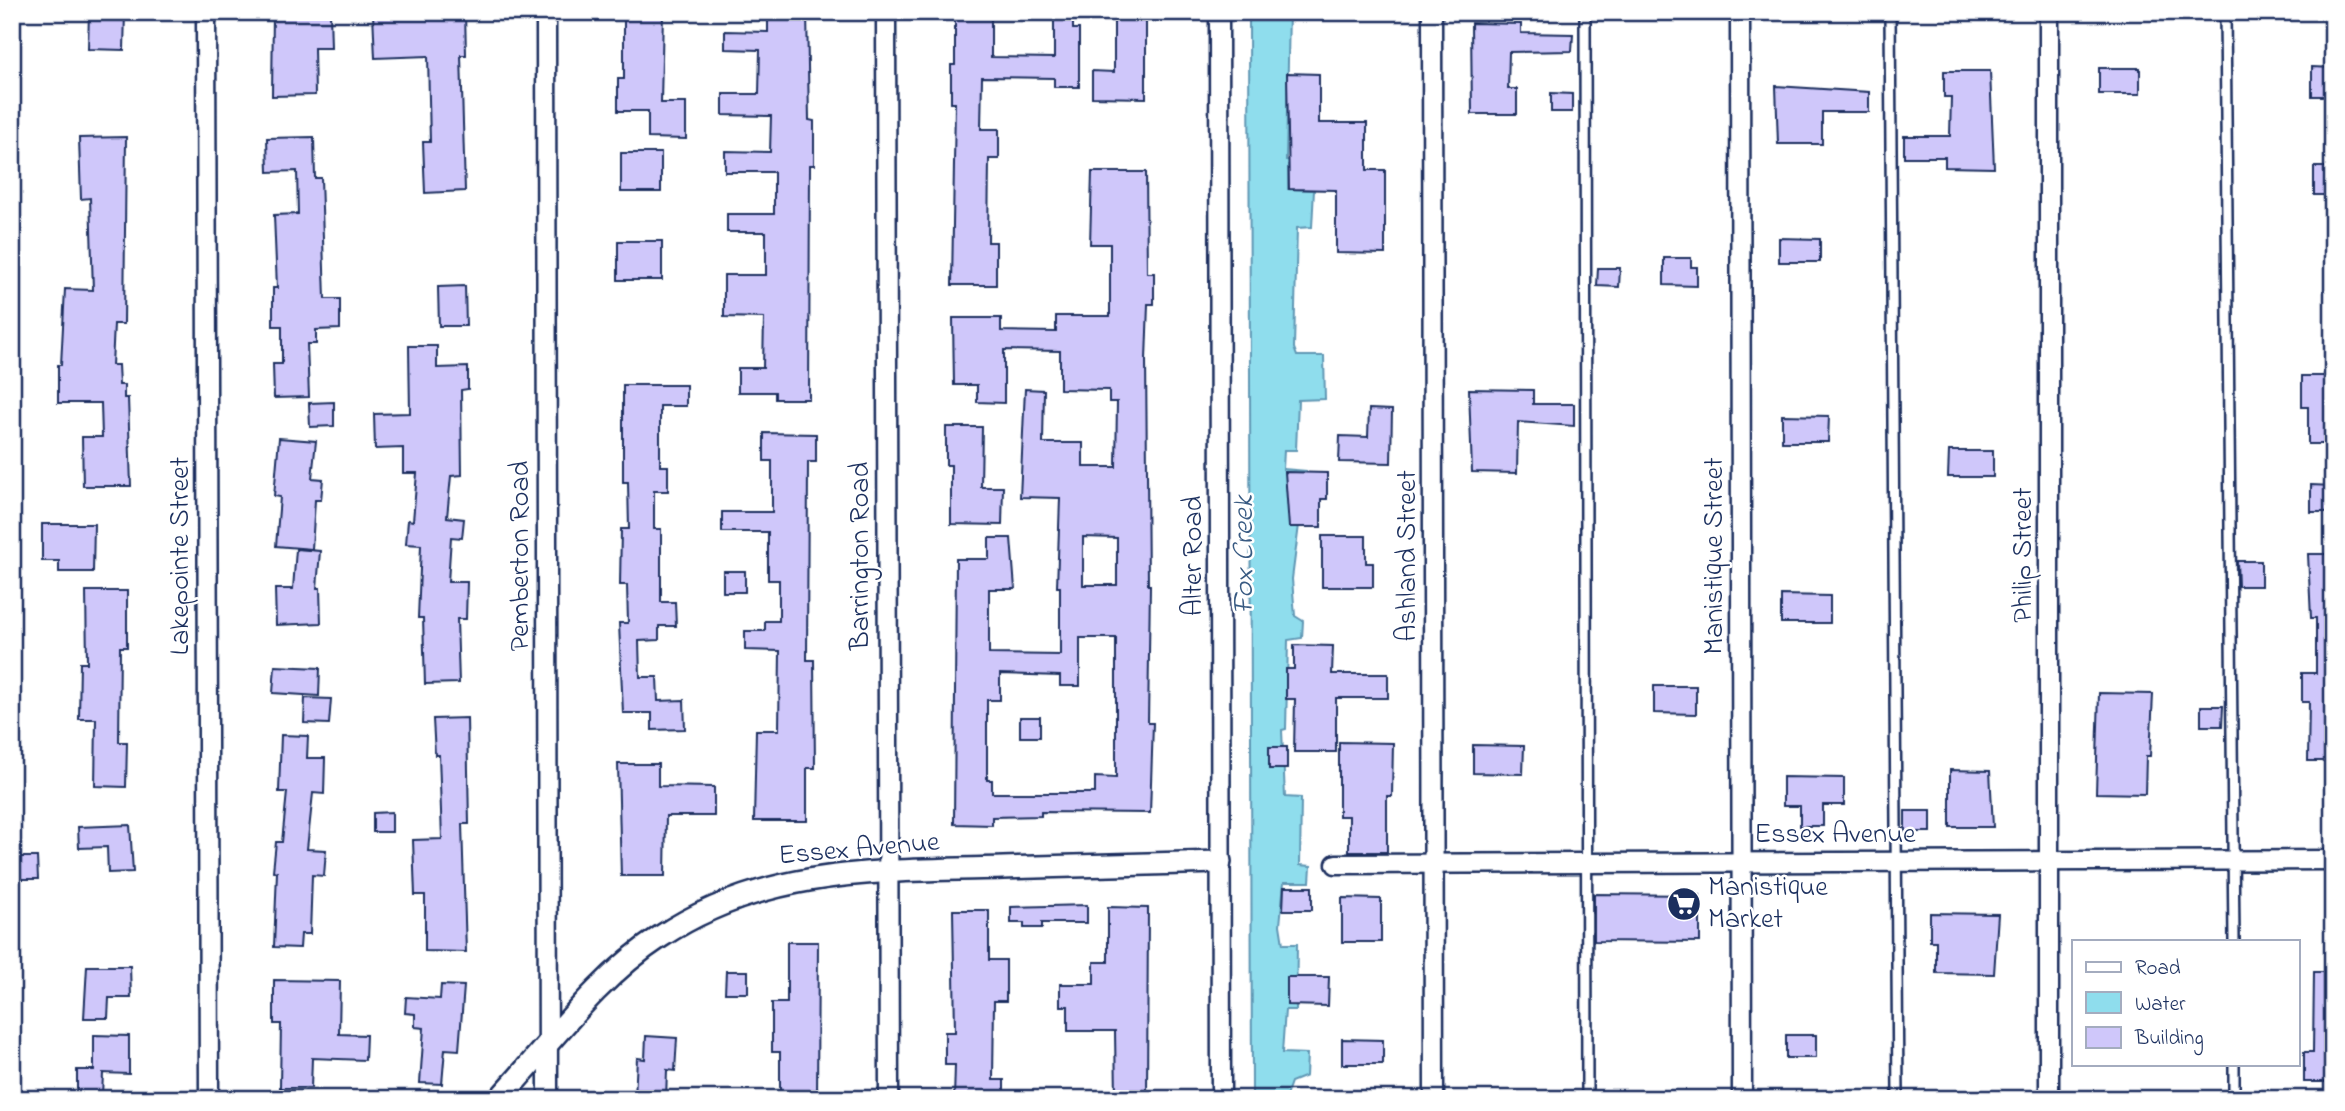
<svg xmlns="http://www.w3.org/2000/svg" width="2345" height="1111" font-family="'Indie Flower',sans-serif">
<rect width="100%" height="100%" fill="#fff"/>
<filter id="ink" filterUnits="userSpaceOnUse"><feTurbulence type="fractalNoise" baseFrequency=".0143" numOctaves="2"/><feDisplacementMap in="SourceGraphic" scale="14" xChannelSelector="R" yChannelSelector="G"/><feConvolveMatrix kernelMatrix="1 2 1 2 8 2 1 2 1" color-interpolation-filters="sRGB"/></filter>
<g filter="url(#ink)">
<path fill="#8fdded" stroke="#6197b4" stroke-width="2" d="M1249,12H1289L1286,160L1319,161L1288,165V189L1314,190L1312,227L1297,228L1294,348L1297,356H1324L1325,399L1298,400L1296,450H1284L1283,469L1306,471L1292,579L1295,616L1303,621L1302,638L1288,640L1286,729L1282,730L1285,797L1301,798L1300,865L1311,866L1310,882H1284L1280,925L1283,944H1297L1296,1010H1285L1282,1053L1307,1054L1306,1076L1291,1082L1285,1099H1252Z"/>
<g fill="#cfc7fa" stroke="#1b2f5e" stroke-width="2" fill-rule="evenodd">
<path d="M89,12H125L124,50L88,49Z"/>
<path d="M273,12H330L331,48H314L315,95L272,96Z"/>
<path d="M407,12H465L466,55H461L465,191L425,193L423,142H430L428,56L375,58L373,13Z"/>
<path d="M624,12H663L661,103H686V139L648,138V111H618V79H624Z"/>
<path d="M768,12H807L809,120L814,121V165H810L809,399H775V392H738V368H763L764,318L724,317V275H766V232H727V214H774V172H725V151L770,152L771,116L723,115V94H759L760,50L725,49V31L768,32Z"/>
<path d="M955,12H991V57L1054,58V12H1073V29H1079V87H1054V78L982,77L981,129H999V159H989L988,242H996V285H952L955,103H951V65H955Z"/>
<path d="M1114,12H1146V98L1092,97V71L1114,72Z"/>
<path d="M1471,23L1521,24V33L1573,34L1572,51L1509,52L1508,89H1517V114H1472Z"/>
<path d="M2312,67L2333,68V96H2312Z"/>
<rect x="2099" y="68" width="41" height="26"/>
<path d="M1944,71H1990L1994,168L1945,167V157H1904V136H1950L1951,97H1944Z"/>
<path d="M1287,73L1319,74V123H1367V170H1385V254L1336,253V190L1289,189Z"/>
<path d="M1776,86L1869,92V112H1822V144H1778Z"/>
<path d="M1551,93L1572,94V112H1551Z"/>
<path d="M126,137L124,324H114L112,365H118L119,385H124V398H128L131,486H83L82,437H102L101,403H58V365H61L65,289L93,290L90,198L81,199L79,138Z"/>
<path d="M314,137L315,178H321L325,299H340V329L316,330V344H307L309,397L274,398L273,364H282V326H273V288H277L274,215L298,214L297,171L268,172L267,138Z"/>
<rect x="621" y="153" width="40" height="39"/>
<rect x="2314" y="167" width="19" height="28"/>
<path d="M1092,172H1146L1147,273H1154V304H1148L1146,360L1148,585H1150L1148,723H1153L1150,813L1041,812V816L992,817V825L954,824L956,559H989V538H1011L1015,589H989V654L1060,655V587H1057L1060,498L1020,497L1025,389L1044,390L1043,443H1083V467H1116L1117,402H1109V390L1060,389V351L1004,350V403L977,402V385H954L953,318H1001V331L1056,332V316H1110V244H1090ZM1083,537L1117,538V585H1083ZM1080,638H1116V778L1095,777V793H992V780H987V700H1000V674L1060,676V686H1080Z"/>
<path d="M1779,238L1820,239V262H1779Z"/>
<rect x="618" y="241" width="44" height="39"/>
<path d="M1664,258H1691V267H1697V286L1664,285Z"/>
<path d="M1598,268H1620L1619,287L1597,286Z"/>
<path d="M465,286L466,326H439L438,287Z"/>
<path d="M409,346H437V368L468,367V389L461,390L462,475L451,476L447,517L464,519L462,538L451,537L448,582H467L466,619H457L459,683L425,684L423,618H418L421,545L406,544L408,520L413,521L417,473H403V448L375,449L374,414L410,413Z"/>
<path d="M2302,376H2333V444H2308V407H2302Z"/>
<path d="M623,385H686V406H660V466H668V491H654V529H661V602H675L676,626H659V640L639,641L640,677H657L658,701L684,700L685,729L652,730V713H623L619,623H628L627,585H620L621,529H629L628,482H623Z"/>
<path d="M1469,389L1533,390V404H1574V426L1518,422L1517,473L1472,472Z"/>
<path d="M334,402V426L310,427L309,403Z"/>
<path d="M1369,409L1392,410L1391,463L1339,462L1340,436L1368,437Z"/>
<path d="M1782,415L1829,416L1828,442H1782Z"/>
<path d="M946,427H982L981,487H1003L1002,525L951,524V465H946Z"/>
<path d="M764,433L816,434V462H808L807,660H814L815,768H807V821H754L756,730H779L780,651L745,650V631H765V621H779V580H768V532H722V512H772V461H764Z"/>
<path d="M279,438L316,441L312,478L323,479L321,500H315L312,549L276,546L280,497L274,496Z"/>
<path d="M1949,451H1993V477H1948Z"/>
<path d="M1285,472L1327,473V499H1321V527H1289Z"/>
<path d="M2311,485L2333,486V512H2311Z"/>
<path d="M42,524H94L93,572H59V561H42Z"/>
<path d="M1322,536H1366V563H1373V587H1322Z"/>
<path d="M296,549L320,551L317,588H320L321,623L276,625L275,589H293Z"/>
<path d="M2308,554H2333V761H2308L2309,702H2302V673H2316V618H2311Z"/>
<path d="M2237,561H2261V586H2238Z"/>
<rect x="723" y="571" width="22" height="21"/>
<path d="M86,591H127V647H120L119,742H127L126,787L95,786L96,719H79L80,663H87Z"/>
<path d="M1781,595L1830,596V623H1781Z"/>
<path d="M1294,645L1333,646L1332,674H1388V698H1336V752H1294L1295,699H1286V669H1294Z"/>
<path d="M275,666L320,668L319,696L273,693Z"/>
<path d="M1654,686H1696V714L1654,713Z"/>
<path d="M2099,693L2153,694L2150,756H2146L2145,794L2096,793Z"/>
<path d="M305,698L331,699L329,724L304,723Z"/>
<path d="M2201,706H2223L2222,726H2201Z"/>
<rect x="1020" y="717" width="20" height="20"/>
<path d="M467,718L469,824H462L466,952L425,951V895H415L413,840L442,839L439,755H435L433,719Z"/>
<path d="M281,735L308,736L307,758H325L324,794L313,793L307,849L326,850L324,876L312,875L310,934H301L300,948L274,947L277,872L273,871L276,842H282L287,792H279Z"/>
<path d="M1339,742L1393,743L1392,796H1387V852H1349V816H1339Z"/>
<path d="M1473,745L1524,746L1523,774L1473,773Z"/>
<rect x="1269" y="747" width="18" height="22"/>
<path d="M618,764H658V786L714,787V816H666L665,876H621Z"/>
<path d="M1950,770L1990,771L1993,827H1950Z"/>
<path d="M1783,777L1844,778V805H1823V826H1800V806H1783Z"/>
<rect x="1905" y="811" width="26" height="21"/>
<path d="M392,812V832H373V813Z"/>
<path d="M130,825L133,872L108,873L107,847L79,848L78,827Z"/>
<path d="M12,857H37L38,879H12Z"/>
<path d="M1284,887H1312V910H1283Z"/>
<path d="M1594,894L1700,895V942L1594,941Z"/>
<path d="M1342,898L1381,899V942H1342Z"/>
<path d="M1087,905V923H1042V928H1024V923H1011V907Z"/>
<path d="M1108,907L1148,908L1147,1097H1116L1115,1031H1068V1006H1060V984H1094V962H1108Z"/>
<path d="M953,910H989V960H1006V1001H994L993,1080H1004V1099H954L955,1065H945V1032H955Z"/>
<path d="M1930,913L1998,914L1994,974L1936,973V941H1930Z"/>
<path d="M787,942H818L817,1099H780V1052H772V1003H787Z"/>
<path d="M87,966H130L131,998H109L108,1018H84Z"/>
<path d="M726,971H748V993H725Z"/>
<path d="M2314,972H2333V1082H2304V1052H2313Z"/>
<path d="M1287,977H1329L1328,1006L1287,1005Z"/>
<path d="M274,980L340,981L339,1034L366,1035L365,1060L312,1058L311,1088H280L281,1024H274Z"/>
<path d="M441,985L464,986L459,1050L445,1049L442,1084L420,1083L424,1028L415,1027V1014L405,1013L406,997L440,999Z"/>
<path d="M94,1035L129,1036V1074L103,1073L102,1097H77V1070H94Z"/>
<rect x="1786" y="1035" width="30" height="23"/>
<path d="M646,1036L677,1038L675,1071L667,1070L666,1099L635,1098L637,1058L645,1059Z"/>
<path d="M1342,1039L1383,1040V1064H1342Z"/>
</g>
<g fill="none" stroke-linecap="round" stroke-linejoin="round">
<g stroke="#1b2f5e" stroke-width="14">
<g id="service">
<path d="M1585,12L1587,1099"/>
<path d="M1890,12L1898,1099"/>
<path d="M2225,12L2234,941"/>
<path d="M2234,1099V1064"/>
</g>
</g>
<g stroke="#1b2f5e" stroke-width="23">
<g id="minor">
<path d="M206,12L209,1099"/>
<path d="M546,12L548,1099"/>
<path d="M886,12L889,1099"/>
<path d="M1219,12L1221,1099"/>
<path d="M1432,12L1434,1099"/>
<path d="M1740,12L1742,1099"/>
<path d="M2049,12V1099"/>
<path d="M1336,864L2333,860"/>
</g>
</g>
<g stroke="#1b2f5e" stroke-width="26">
<path id="tertiary" d="M499,1099C550,1044 597,978 660,937C765,867 881,871 1003,868C1075,866 1148,864 1220,862"/>
</g>
<use href="#service" stroke="#fff" stroke-width="9"/>
<use href="#minor" stroke="#fff" stroke-width="18"/>
<use href="#tertiary" stroke="#fff" stroke-width="21"/>
</g>
</g>
<defs>
<g id="supermarket-disc" transform="scale(1.75)"><circle r="9.5" fill="#1b2f5e" stroke="#fff"/><path d="M-6-5.5h2.5l.6 2H6L4.5 2H-2.5L-4.4-4H-6ZM-1.5 3.2a1.3 1.3 0 1 0 .1 0ZM3 3.2a1.3 1.3 0 1 0 .1 0Z" fill="#fff"/></g>
</defs>
<g fill-rule="evenodd">
<use href="#supermarket-disc" x="1684" y="904"/>
</g>
<g text-anchor="middle" dominant-baseline="central" stroke-width="5" stroke-linejoin="round" paint-order="stroke">
<g font-size="28" fill="#1b2f5e" stroke="#fff">
<text transform="translate(2024 555) rotate(-90)">Philip Street</text>
<text transform="translate(181 556) rotate(-90)">Lakepointe Street</text>
<text transform="translate(521 556) rotate(-90)">Pemberton Road</text>
<text transform="translate(861 556) rotate(-90)">Barrington Road</text>
<text transform="translate(1194 556) rotate(-90)">Alter Road</text>
<text transform="translate(1408 556) rotate(-90)">Ashland Street</text>
<text transform="translate(1715 556) rotate(-90)">Manistique Street</text>
<text x="1835" y="835">Essex Avenue</text>
<text transform="translate(859 850) rotate(-5)">Essex Avenue</text>
</g>
<g font-size="28" fill="#1b2f5e" stroke="#fff" text-anchor="start">
<text x="1708" y="888">Manistique<tspan x="1708" dy="32">Market</tspan></text>
</g>
<g font-size="30" font-style="italic" fill="#385a82" stroke="#fff">
<text transform="translate(1245 555) rotate(-90)">Fox Creek</text>
</g>
</g>
<rect width="2345" height="1111" fill="none" stroke="#fff" stroke-width="42"/>
<rect x="21" y="21" width="2303" height="1069" fill="none" stroke="#1b2f5e" stroke-width="2.5" filter="url(#ink)"/>
<rect x="2072" y="940" width="228" height="126" fill="#ffffff" stroke="#a4acbf" stroke-width="2"/>
<rect x="2086" y="962" width="35" height="10" fill="#ffffff" stroke="#a4acbf" stroke-width="2"/>
<text x="2135" y="974" font-size="21" fill="#1b2f5e">Road</text>
<rect x="2086" y="992" width="35" height="21" fill="#8fdded" stroke="#a4acbf" stroke-width="2"/>
<text x="2135" y="1010" font-size="21" fill="#1b2f5e">Water</text>
<rect x="2086" y="1027" width="35" height="21" fill="#cfc7fa" stroke="#a4acbf" stroke-width="2"/>
<text x="2135" y="1044" font-size="21" fill="#1b2f5e">Building</text>
</svg>
